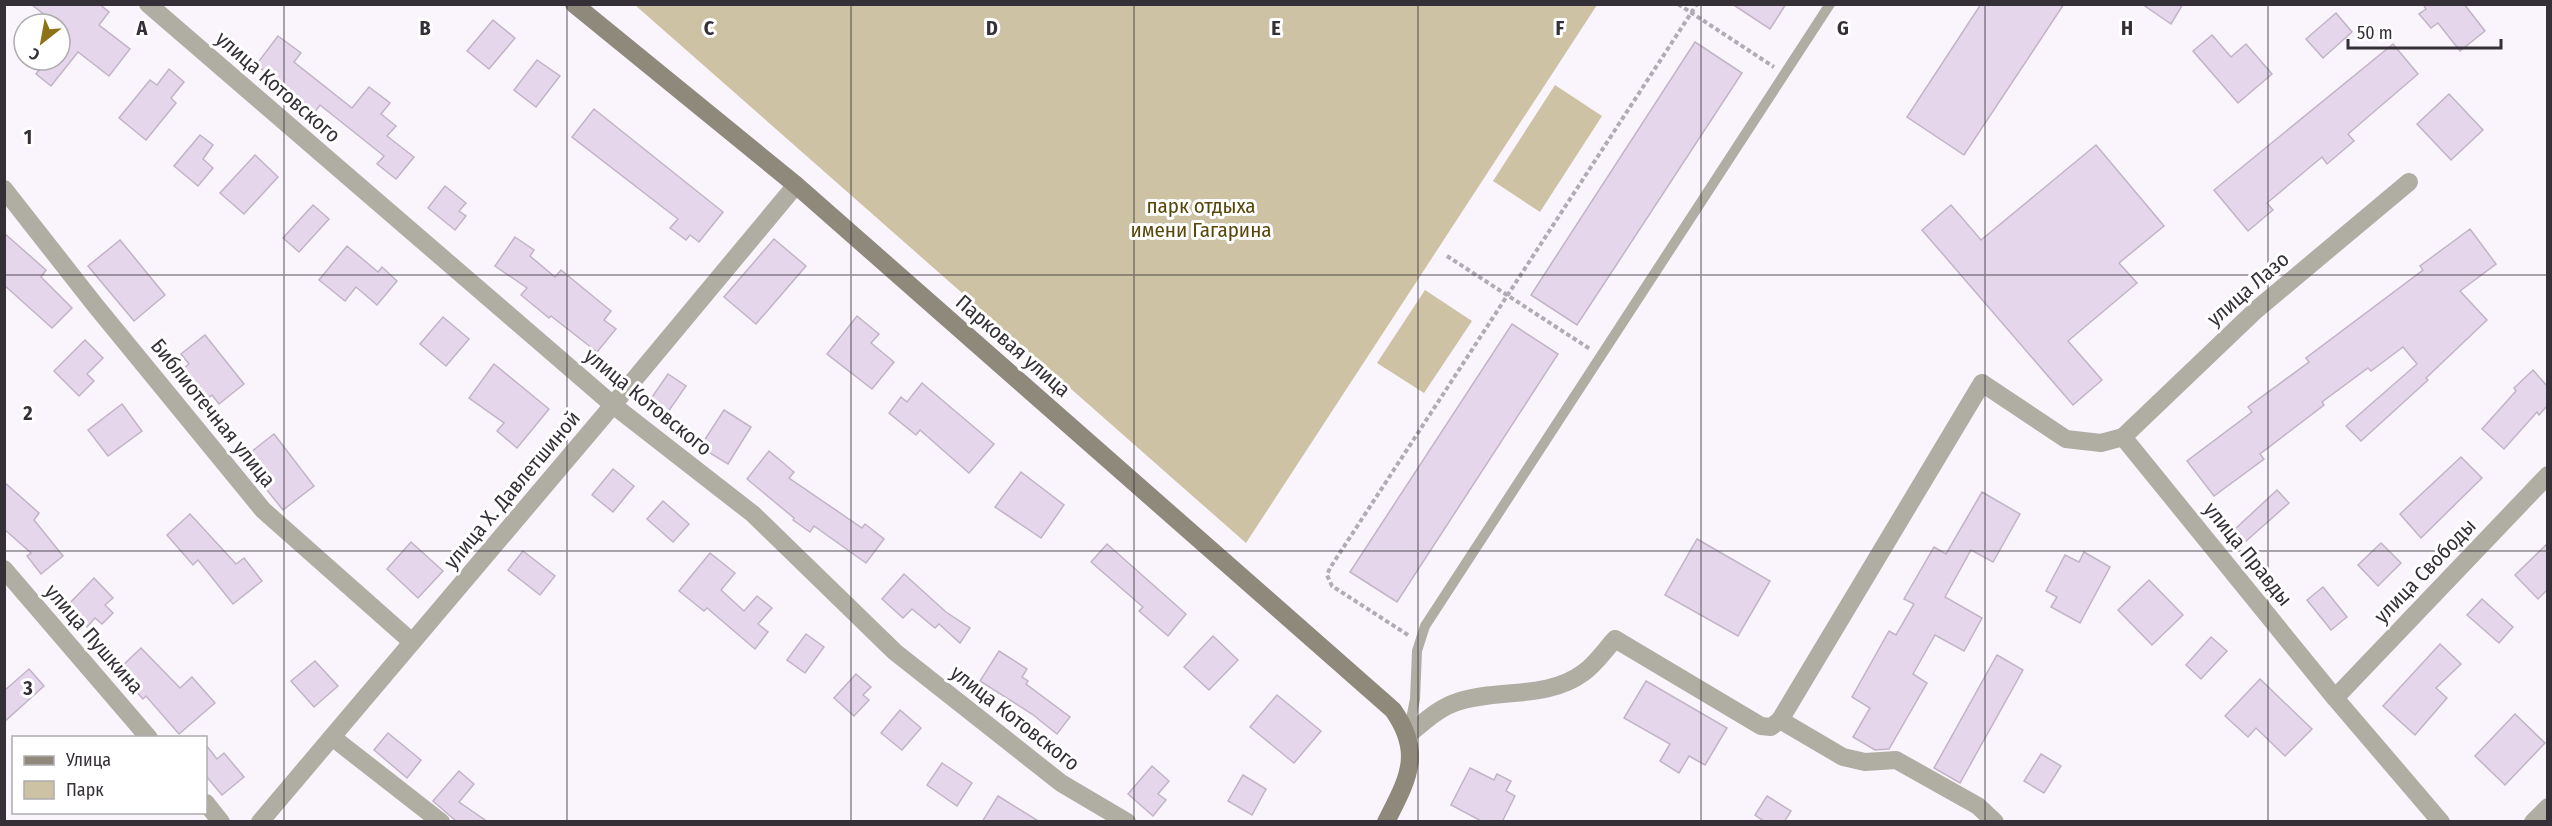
<svg xmlns="http://www.w3.org/2000/svg" width="2552" height="826" font-family="'Fira Sans Condensed',sans-serif">
<rect width="100%" height="100%" fill="#faf4fd"/>
<g fill="#cdc2a4">
<path d="M635,5H1597L1246,543Z"/>
<path d="M1555,85L1602,116L1540,212L1493,181Z"/>
<path d="M1425,290L1472,321L1424,393L1377,363Z"/>
</g>
<g fill="#e5d6eb" stroke="#c2b4c7" stroke-width="1.5">
<path d="M31,4H99L109,12L99,25L130,49L109,76L78,52L51,86L36,74L47,60H60V44L68,33L60,24H56Z"/>
<path d="M1732,4H1786L1770,29Z"/>
<path d="M1981,4H2064L1964,155L1907,117Z"/>
<path d="M2142,4H2183L2171,24Z"/>
<path d="M2423,4H2464L2485,31L2460,51L2438,23L2431,28L2419,14L2426,9Z"/>
<path d="M2336,13L2352,32L2323,58L2306,39Z"/>
<path d="M493,20L515,38L489,69L467,51Z"/>
<path d="M2212,35L2231,57L2246,44L2272,74L2238,103L2193,51Z"/>
<path d="M278,36L301,53L294,62L352,108L369,87L390,103L381,114L396,126L387,136L414,157L396,179L377,164L384,156L320,105L312,116L286,95L290,90L256,65Z"/>
<path d="M1695,42L1742,73L1577,325L1531,295Z"/>
<path d="M2393,44L2418,74L2348,134L2354,141L2327,164L2322,157L2267,203L2273,210L2248,231L2214,190Z"/>
<path d="M537,60L560,76L536,107L514,90Z"/>
<path d="M169,69L184,82L171,98L176,103L146,140L119,118L150,80L157,85Z"/>
<path d="M2449,94L2483,130L2451,160L2417,124Z"/>
<path d="M594,109L723,212L699,242L690,235L686,240L670,228L678,219L572,137Z"/>
<path d="M200,135L213,145L203,159L213,168L198,186L174,166Z"/>
<path d="M2096,145L2164,226L2119,263L2137,283L2068,341L2102,380L2073,405L1922,230L1951,205L1981,240Z"/>
<path d="M255,155L278,177L244,214L220,193Z"/>
<path d="M445,186L466,203L459,211L466,216L455,230L428,208Z"/>
<path d="M313,205L329,219L299,252L283,238Z"/>
<path d="M2470,229L2496,264L2460,291L2487,320L2426,378L2428,380L2361,441L2346,426L2417,364L2403,347L2371,371L2368,368L2322,402L2324,405L2260,454L2264,459L2214,496L2187,461L2252,412L2248,407L2309,362L2306,358L2423,270L2420,266Z"/>
<path d="M4,233L46,270L41,277L72,308L52,328L4,285Z"/>
<path d="M515,237L534,250L530,256L555,277L561,270L611,311L604,320L616,329L597,352L551,316L549,318L521,295L527,288L495,266Z"/>
<path d="M774,239L806,266L756,324L724,297Z"/>
<path d="M120,240L165,295L134,321L88,266Z"/>
<path d="M347,246L378,272L382,267L397,281L377,305L356,287L345,301L319,280Z"/>
<path d="M857,316L879,334L871,343L894,362L872,389L827,354Z"/>
<path d="M443,317L469,339L446,366L420,344Z"/>
<path d="M1512,324L1558,354L1397,602L1350,572Z"/>
<path d="M205,335L244,384L219,404L212,395L202,403L178,373L189,364L181,354Z"/>
<path d="M85,340L103,358L87,374L94,381L79,396L54,371Z"/>
<path d="M494,364L549,409L517,448L497,431L504,423L469,398Z"/>
<path d="M2533,370L2547,386V406L2539,415L2537,412L2504,449L2482,429L2516,391L2514,388Z"/>
<path d="M668,374L686,386L668,412L650,400Z"/>
<path d="M922,383L994,444L969,473L920,430L916,435L889,413L901,397L907,402Z"/>
<path d="M122,404L142,431L108,456L88,430Z"/>
<path d="M724,410L751,427L728,464L700,447Z"/>
<path d="M274,434L314,486L283,510L242,459Z"/>
<path d="M769,451L794,472L789,478L862,528L865,524L884,539L866,563L814,526L810,532L793,520L794,518L747,479Z"/>
<path d="M2461,457L2482,478L2421,538L2400,514Z"/>
<path d="M613,469L634,486L613,512L592,495Z"/>
<path d="M1021,472L1064,505L1041,538L995,507Z"/>
<path d="M4,482L39,513L34,520L63,556L41,574L27,556L31,553L4,529Z"/>
<path d="M2277,490L2289,503L2245,542L2234,530Z"/>
<path d="M1982,492L2020,514L1993,562L1971,550L1945,597L1982,618L1964,651L1935,635L1913,674L1927,683L1889,749L1875,750L1853,737L1870,708L1852,697L1889,631L1896,635L1914,604L1904,599L1934,547L1946,554Z"/>
<path d="M663,501L689,524L673,542L647,519Z"/>
<path d="M190,514L236,564L244,558L262,581L233,604L198,560L193,565L167,535Z"/>
<path d="M1697,539L1770,581L1738,636L1665,595Z"/>
<path d="M411,542L443,571L418,598L387,569Z"/>
<path d="M2381,543L2401,563L2378,586L2358,565Z"/>
<path d="M1107,544L1186,614L1168,636L1139,611L1143,607L1091,562Z"/>
<path d="M2547,544V590L2538,599L2515,575Z"/>
<path d="M523,551L555,576L540,595L508,570Z"/>
<path d="M2084,552L2110,567L2080,623L2051,607L2057,597L2046,591L2065,555L2079,562Z"/>
<path d="M710,553L735,573L721,590L744,611L757,596L772,608L758,624L768,632L755,649L707,608L704,611L679,591Z"/>
<path d="M904,574L946,612L970,628L960,643L939,624L935,628L912,609L903,618L882,599Z"/>
<path d="M94,578L113,598L105,605L113,613L102,624L95,618L87,627L66,607Z"/>
<path d="M2149,580L2183,615L2152,645L2118,610Z"/>
<path d="M2323,587L2347,617L2331,630L2307,600Z"/>
<path d="M2482,599L2513,627L2499,643L2467,615Z"/>
<path d="M806,634L824,647L805,673L787,660Z"/>
<path d="M1213,636L1238,660L1209,690L1184,667Z"/>
<path d="M2211,637L2227,651L2201,679L2186,665Z"/>
<path d="M2440,644L2461,664L2436,688L2447,698L2415,735L2383,706Z"/>
<path d="M141,648L180,688L192,677L215,703L179,734L146,696L143,699L117,671Z"/>
<path d="M999,651L1027,669L1022,677L1028,681L1026,684L1070,717L1057,734L1032,714L980,681Z"/>
<path d="M1997,655L2023,670L1960,783L1934,768Z"/>
<path d="M315,661L338,686L314,707L291,681Z"/>
<path d="M29,669L44,686L4,722V691Z"/>
<path d="M856,674L871,687L863,695L869,700L854,716L834,698Z"/>
<path d="M2260,679L2312,729L2285,756L2256,728L2248,737L2225,716Z"/>
<path d="M1646,681L1727,728L1705,765L1689,756L1679,773L1660,761L1670,744L1624,718Z"/>
<path d="M1277,695L1321,731L1294,763L1250,727Z"/>
<path d="M900,710L921,728L902,750L881,733Z"/>
<path d="M2515,714L2545,743L2505,785L2475,756Z"/>
<path d="M388,733L421,760L407,778L374,750Z"/>
<path d="M206,745L217,759L224,753L244,777L222,795L206,776Z"/>
<path d="M2041,754L2061,766L2044,793L2024,781Z"/>
<path d="M942,763L972,783L957,806L927,785Z"/>
<path d="M1152,766L1169,781L1158,794L1166,800L1153,816L1128,794Z"/>
<path d="M1470,768L1494,780L1497,774L1511,781L1506,791L1515,796L1502,822H1483L1451,805Z"/>
<path d="M459,771L474,784L459,802L488,822H457L433,801Z"/>
<path d="M1243,775L1266,789L1252,815L1228,801Z"/>
<path d="M998,796L1040,822H982Z"/>
<path d="M1767,796L1791,811L1784,822H1765L1755,815Z"/>
</g>
<g fill="none" stroke-linecap="round" stroke-linejoin="round">
<g stroke="#b1abb4" stroke-width="4" stroke-dasharray="4.5 3" stroke-linecap="butt">
<path d="M1678,4L1774,67"/>
<path d="M1447,256L1590,349"/>
<path d="M1408,635L1332,586L1327,575L1330,568L1697,4"/>
</g>
<path stroke="#b0ada3" stroke-width="10" d="M1408,734L1415,699L1417,651L1425,626L1830,4"/>
<g stroke="#b0ada3" stroke-width="18">
<path d="M148,4L613,405L753,514L895,652L1061,783L1127,822"/>
<path d="M4,189L95,305L263,510L412,642"/>
<path d="M2123,437L2256,310L2409,182"/>
<path d="M4,569L149,738"/>
<path d="M2335,698L2548,475"/>
<path d="M1780,720L1843,757L1865,762L1896,760L1978,806L1995,822"/>
<path d="M1408,735C1423,723 1438,708 1457,702C1498,688 1546,700 1583,673C1595,665 1605,650 1615,639L1761,726L1771,727L1780,720L1982,383L2066,439L2101,443L2123,437L2335,698L2441,822"/>
<path d="M332,737L441,822"/>
<path d="M206,803L221,822"/>
<path d="M260,822L613,405L796,185"/>
<path d="M2533,822L2548,807"/>
</g>
<path stroke="#8e897b" stroke-width="18" d="M574,4L796,185L1393,710C1424,754 1407,780 1386,822"/>
</g>
<path fill="none" stroke="#352f37" stroke-width="1.5" stroke-opacity="0.55" d="M284,4V822M567,4V822M851,4V822M1134,4V822M1418,4V822M1701,4V822M1985,4V822M2268,4V822M4,275H2548M4,551H2548"/>
<g text-anchor="middle" dominant-baseline="central" stroke-width="6" stroke-linejoin="round" paint-order="stroke">
<g font-size="21" fill="#352f37" stroke="#fff">
<text transform="translate(278 87) rotate(41)">улица Котовского</text>
<text transform="translate(2248 289) rotate(-41)">улица Лазо</text>
<text transform="translate(1013 346) rotate(41)">Парковая улица</text>
<text transform="translate(648 402) rotate(39)">улица Котовского</text>
<text transform="translate(213 413) rotate(51)">Библиотечная улица</text>
<text transform="translate(512 490) rotate(-50)">улица Х. Давлетшиной</text>
<text transform="translate(2248 554) rotate(51)">улица Правды</text>
<text transform="translate(2425 571) rotate(-46)">улица Свободы</text>
<text transform="translate(94 639) rotate(49)">улица Пушкина</text>
<text transform="translate(1015 718) rotate(38)">улица Котовского</text>
</g>
<g font-size="21" fill="#58460a" stroke="#fff">
<text x="1201" y="206">парк отдыха<tspan x="1201" dy="24">имени Гагарина</tspan></text>
</g>
</g>
<g font-size="20" text-anchor="middle" font-weight="bold" fill="#352f37" stroke="#fff" stroke-width="6" stroke-linejoin="round" paint-order="stroke">
<text x="142" y="35">A</text>
<text x="425" y="35">B</text>
<text x="709" y="35">C</text>
<text x="992" y="35">D</text>
<text x="1276" y="35">E</text>
<text x="1560" y="35">F</text>
<text x="1843" y="35">G</text>
<text x="2127" y="35">H</text>
<text x="28" y="144">1</text>
<text x="28" y="420">2</text>
<text x="28" y="695">3</text>
</g>
<rect width="2552" height="826" fill="none" stroke="#352f37" stroke-width="12"/>
<rect x="12" y="736" width="195" height="78" fill="#ffffff" stroke="#aeacaf" stroke-width="1.5"/>
<rect x="24" y="756" width="30" height="9" fill="#8e897b" stroke="#aeacaf" stroke-width="1.5"/>
<text x="66" y="766" font-size="18" fill="#352f37">Улица</text>
<rect x="24" y="781" width="30" height="18" fill="#cdc2a4" stroke="#aeacaf" stroke-width="1.5"/>
<text x="66" y="796" font-size="18" fill="#352f37">Парк</text>
<g transform="translate(42 42) rotate(211)"><circle r="28" fill="#ffffff" stroke="#aeacaf" stroke-width="1.5"/>
<path d="M0-4.5L10 22L0 15L-10 22Z" fill="#8e7217"/>
<text y="-9" font-size="16" font-weight="bold" text-anchor="middle" fill="#352f37">С</text>
</g>
<path d="M2348 39v9h153v-9" fill="none" stroke="#352f37" stroke-width="3"/>
<text x="2357" y="39" font-size="18" fill="#352f37" stroke="#ffffff" stroke-width="4.5" paint-order="stroke">50 m</text>
</svg>
